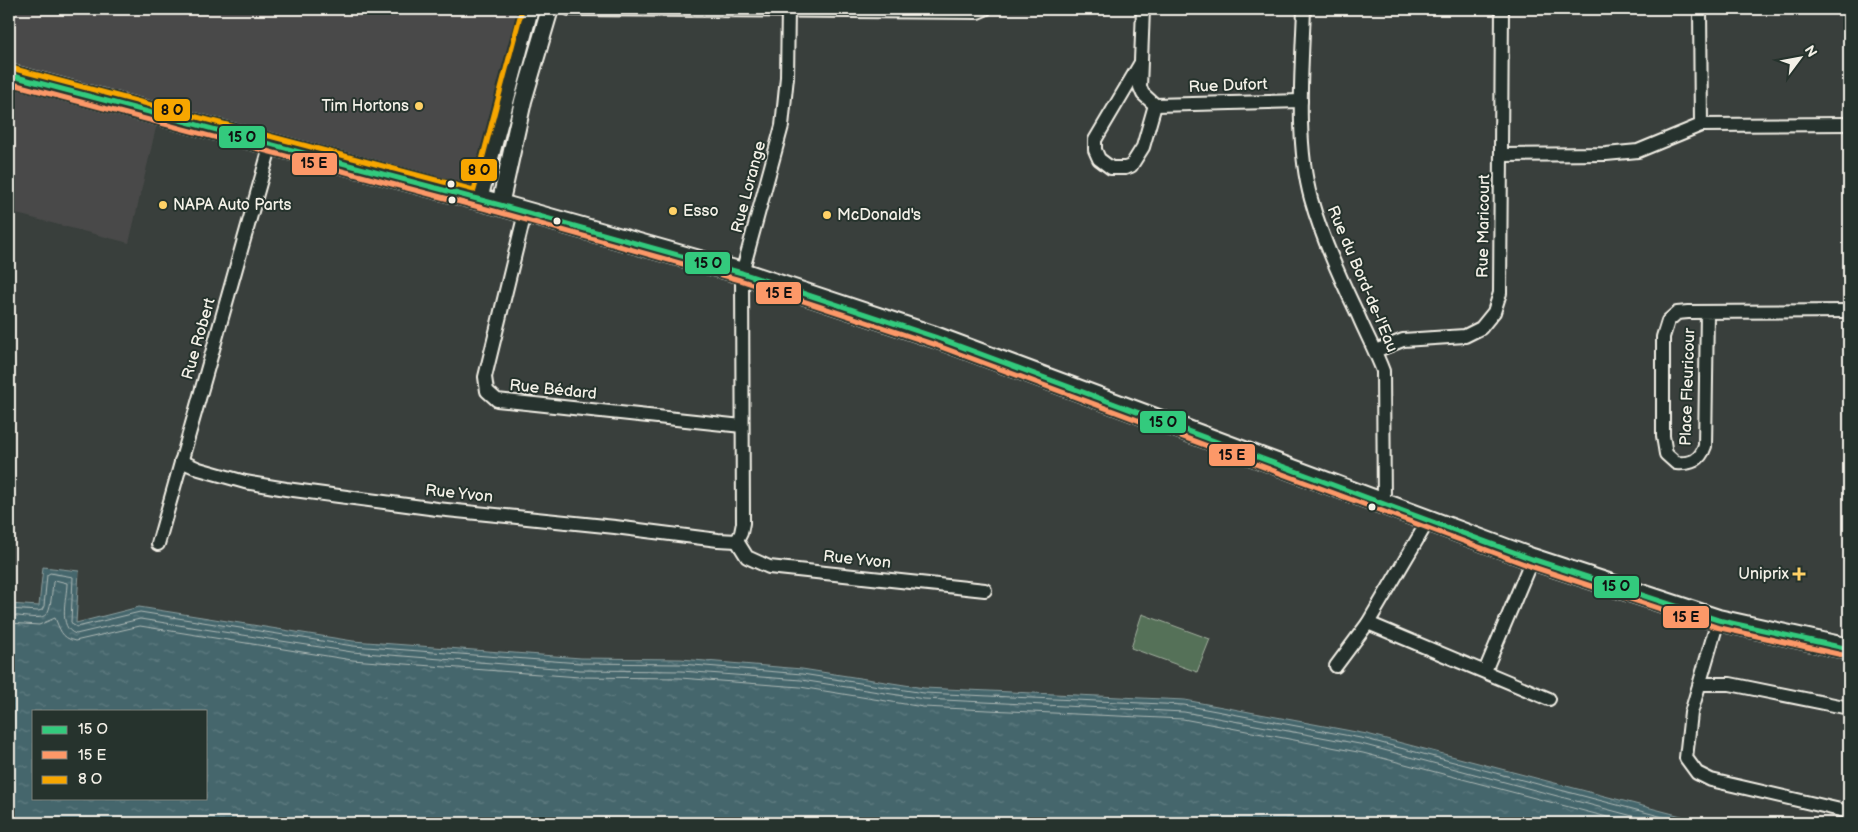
<svg xmlns="http://www.w3.org/2000/svg" width="1858" height="832" font-family="'Balsamiq Sans',sans-serif">
<defs>
<pattern id="water-ripples" width="26" height="14" patternUnits="userSpaceOnUse" patternTransform="scale(1.25)"><rect width="26" height="14" fill="#45666c"/><path d="M2 4q2-2 4 0t4 0M15 11q2-2 4 0t4 0" fill="none" stroke="#607c81"/></pattern>
</defs>
<rect width="100%" height="100%" fill="#393f3c"/>
<filter id="ink" filterUnits="userSpaceOnUse"><feTurbulence type="fractalNoise" baseFrequency=".02" numOctaves="2"/><feDisplacementMap in="SourceGraphic" scale="10" xChannelSelector="R" yChannelSelector="G"/><feConvolveMatrix kernelMatrix="1 2 1 2 8 2 1 2 1" color-interpolation-filters="sRGB"/></filter>
<g filter="url(#ink)">
<path fill="#494a49" d="M9,9H530L479,199L159,115L129,243L9,212Z"/>
<path fill="#557158" stroke="#a4b1a0" d="M1142,614L1210,639L1197,672L1131,648Z"/>
<path fill="url(#water-ripples)" stroke="#8b9e9e" fill-rule="evenodd" d="M43,567L79,571L76,623L139,607L353,641L581,658L681,659L802,669L924,688L1185,700L1367,734L1708,823H9V604L39,606ZM34,711H206V798H34Z"/>
<g fill="none" stroke-linecap="round" stroke-linejoin="round">
<g stroke="#aeb9b6" stroke-width="1">
<path d="M9,609L38,611L42,610L44,606L47,575L50,573L73,577L71,622L73,625L77,627L140,612L353,646L580,663L681,664L802,674L924,693L1184,705L1366,739L1686,823"/>
<path d="M9,615C49,619 49,624 53,582L55,580L67,583C67,598 57,628 76,634L140,619L352,652L580,670L681,671L801,680L924,699L1184,712L1365,745L1659,823"/>
<path d="M9,623L39,625L55,618C60,629 61,638 75,641L140,626L352,660L579,677L680,678L800,687L923,707L1183,719L1363,753L1630,823"/>
</g>
<g stroke="#f4f1e8" stroke-width="16">
<g id="minor">
<path d="M569,9L978,12L985,9"/>
<path d="M1143,9L1140,87L1143,94L1155,105L1301,101"/>
<path d="M1304,9C1302,67 1295,142 1311,199C1322,239 1340,278 1358,315C1366,334 1376,352 1383,371L1384,504"/>
<path d="M1700,9L1701,125"/>
<path d="M1140,64L1095,140V150L1099,159L1111,168H1125L1131,166L1143,147L1155,105"/>
<path d="M1501,155L1606,154L1638,151L1701,125L1849,124"/>
<path d="M525,213L485,377L487,391L497,400L742,426"/>
<path d="M1707,312L1705,446C1700,461 1691,464 1676,463L1666,454L1663,436V337L1668,321L1677,313L1688,312L1849,311"/>
<path d="M1375,351L1403,340L1465,336L1481,328L1494,312L1500,293L1502,9"/>
<path d="M181,461L199,469L245,482L286,489L437,509L615,527L718,540L737,541L741,533L743,523L742,273L782,126L787,77L788,9"/>
<path d="M737,541L747,557L769,567L985,590"/>
<path d="M158,544L271,144"/>
<path d="M1718,620L1691,713L1686,758L1697,773L1711,780L1849,812"/>
<path d="M1368,623L1549,699"/>
<path d="M1336,666L1368,623L1428,521"/>
<path d="M1485,671L1532,559"/>
<path d="M1700,684H1730L1849,708"/>
</g>
</g>
<g stroke="#f4f1e8" stroke-width="20">
<g id="tertiary">
<path d="M479,199L530,9"/>
<path d="M500,205L523,101L550,9"/>
</g>
</g>
<g stroke="#f4f1e8" stroke-width="24">
<path id="primary" d="M9,75L500,205L742,273L935,337L1532,559L1718,620L1849,649"/>
</g>
<use href="#minor" stroke="#26332d" stroke-width="12"/>
<use href="#tertiary" stroke="#26332d" stroke-width="16"/>
<use href="#primary" stroke="#26332d" stroke-width="20"/>
<g stroke="#26332d" stroke-width="9">
<path id="bus-1" d="M9,75L500,205L742,273L935,337L1532,559L1718,620L1849,649"/>
</g>
<g stroke="#26332d" stroke-width="9">
<path id="bus-2" d="M9,83L498,212L740,280L933,344L1530,566L1716,627L1847,656"/>
</g>
<g stroke="#26332d" stroke-width="9">
<path id="bus-3" d="M11,68L474,190L522,9"/>
</g>
<use href="#bus-1" stroke="#33ca7d" stroke-width="5"/>
<use href="#bus-2" stroke="#fc9868" stroke-width="5"/>
<use href="#bus-3" stroke="#f7a600" stroke-width="5"/>
</g>
</g>
<g fill="#ffd166" stroke="#26332d" stroke-width="2">
<circle cx="419" cy="106" r="5"/>
<circle cx="163" cy="205" r="5"/>
<circle cx="673" cy="211" r="5"/>
<circle cx="827" cy="215" r="5"/>
<path d="M1796.5 566.5h5v5h5v5h-5v5h-5v-5h-5v-5h5z"/>
</g>
<g fill="#f4f1e8" stroke="#26332d" stroke-width="2">
<circle cx="451" cy="184" r="4.5"/>
<circle cx="452" cy="200" r="4.5"/>
<circle cx="557" cy="221" r="4.5"/>
<circle cx="1372" cy="507" r="4.5"/>
</g>
<g text-anchor="middle" dominant-baseline="central" stroke-width="4" stroke-linejoin="round" paint-order="stroke">
<g font-size="16" fill="#f4f1e8" stroke="#26332d">
<text transform="translate(1228 86) rotate(-2)">Rue Dufort</text>
<text transform="translate(749 187) rotate(-75)">Rue Lorange</text>
<text transform="translate(1484 226) rotate(-89)">Rue Maricourt</text>
<text transform="translate(1362 279) rotate(67)">Rue du Bord-de-l'Eau</text>
<text transform="translate(199 339) rotate(-74)">Rue Robert</text>
<text transform="translate(1688 387) rotate(-88)">Place Fleuricour</text>
<text transform="translate(553 390) rotate(6)">Rue Bédard</text>
<text transform="translate(459 494) rotate(6)">Rue Yvon</text>
<text transform="translate(857 560) rotate(6)">Rue Yvon</text>
</g>
<g font-size="16" fill="#f4f1e8" stroke="#26332d" text-anchor="start">
<text x="409" y="106" text-anchor="end">Tim Hortons</text>
<text x="173" y="205">NAPA Auto Parts</text>
<text x="683" y="211">Esso</text>
<text x="837" y="215">McDonald's</text>
<text x="1789" y="574" text-anchor="end">Uniprix</text>
</g>
</g>
<g stroke="#26332d" stroke-width="2">
<rect x="153" y="98" width="38" height="24" rx="5" fill="#f7a600"/>
<rect x="218" y="125" width="48" height="24" rx="5" fill="#33ca7d"/>
<rect x="291" y="152" width="47" height="24" rx="5" fill="#fc9868"/>
<rect x="460" y="158" width="38" height="24" rx="5" fill="#f7a600"/>
<rect x="684" y="251" width="47" height="24" rx="5" fill="#33ca7d"/>
<rect x="755" y="281" width="47" height="24" rx="5" fill="#fc9868"/>
<rect x="1139" y="410" width="48" height="24" rx="5" fill="#33ca7d"/>
<rect x="1208" y="443" width="48" height="24" rx="5" fill="#fc9868"/>
<rect x="1593" y="575" width="47" height="24" rx="5" fill="#33ca7d"/>
<rect x="1662" y="605" width="48" height="24" rx="5" fill="#fc9868"/>
</g>
<g font-size="14" text-anchor="middle" font-weight="bold" fill="#111">
<text x="172" y="115">8 O</text>
<text x="242" y="142">15 O</text>
<text x="314" y="168">15 E</text>
<text x="479" y="175">8 O</text>
<text x="708" y="268">15 O</text>
<text x="779" y="298">15 E</text>
<text x="1163" y="427">15 O</text>
<text x="1232" y="460">15 E</text>
<text x="1616" y="591">15 O</text>
<text x="1686" y="622">15 E</text>
</g>
<rect width="1858" height="832" fill="none" stroke="#26332d" stroke-width="30"/>
<rect x="15" y="15" width="1828" height="802" fill="none" stroke="#f4f1e8" stroke-width="2" filter="url(#ink)"/>
<rect x="32" y="710" width="175" height="90" fill="#26332d" stroke="#787f78"/>
<rect x="42" y="726" width="25" height="8" fill="#33ca7d" stroke="#787f78"/>
<text x="78" y="734" font-size="15" fill="#f4f1e8">15 O</text>
<rect x="42" y="751" width="25" height="8" fill="#fc9868" stroke="#787f78"/>
<text x="78" y="760" font-size="15" fill="#f4f1e8">15 E</text>
<rect x="42" y="776" width="25" height="8" fill="#f7a600" stroke="#787f78"/>
<text x="78" y="784" font-size="15" fill="#f4f1e8">8 O</text>
<g transform="translate(1800 58) rotate(58)" stroke="#26332d" stroke-width="4" paint-order="stroke">
<path d="M0-4L9 19L0 12L-9 19Z" fill="#f4f1e8"/>
<text y="-8" font-size="14" font-weight="bold" text-anchor="middle" fill="#f4f1e8">N</text>
</g>
</svg>
